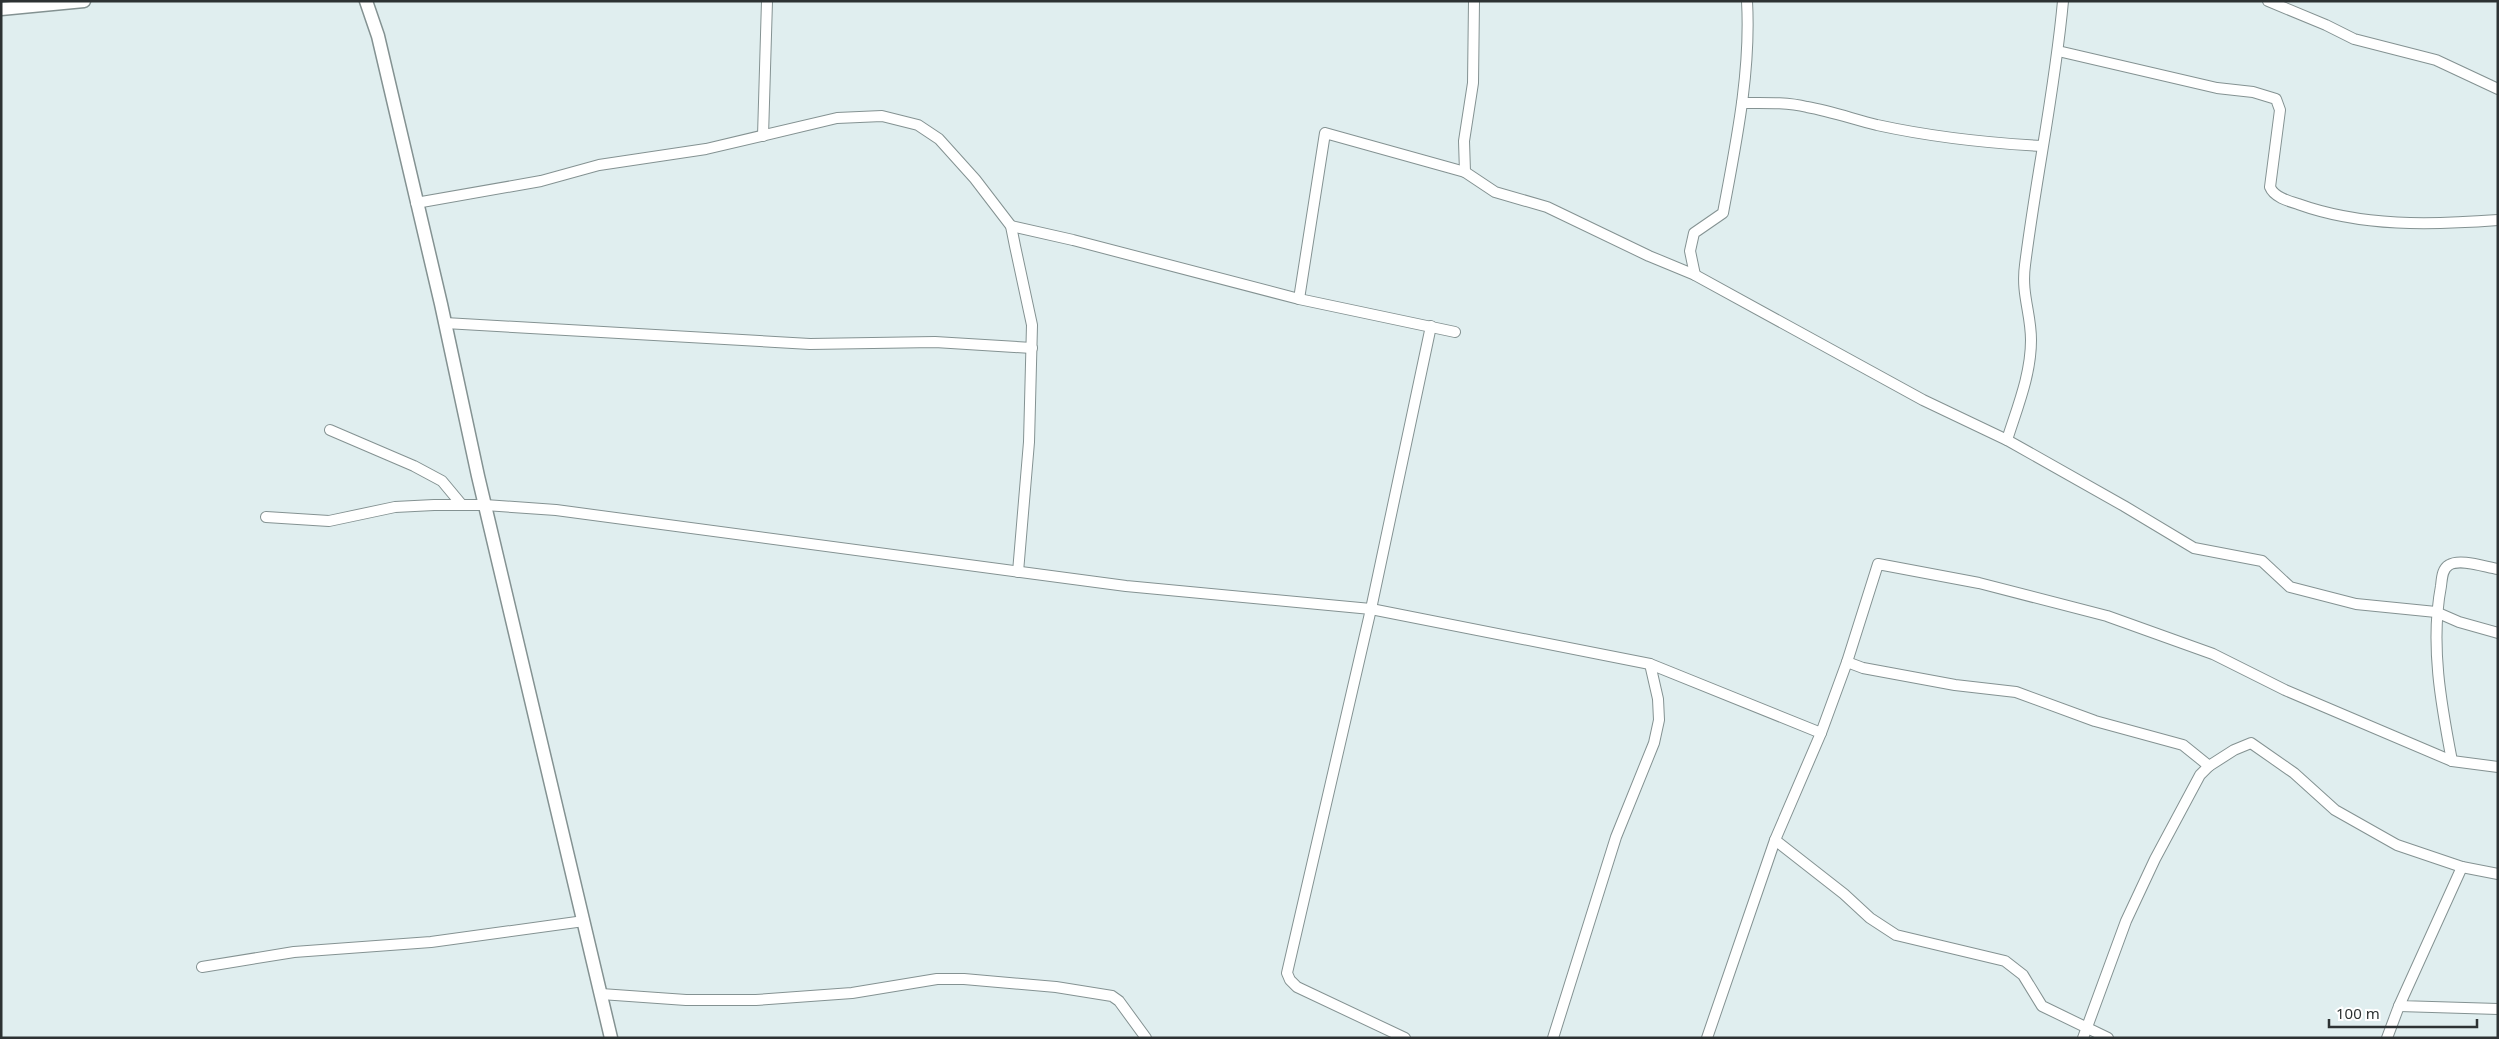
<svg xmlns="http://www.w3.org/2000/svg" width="2499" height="1039" font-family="'Noto Sans',sans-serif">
<rect width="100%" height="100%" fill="#e0eeef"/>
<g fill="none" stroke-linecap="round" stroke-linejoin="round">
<g stroke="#849292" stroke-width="12">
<g id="minor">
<path d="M1474,1L1473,83L1464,141L1465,172L1495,192L1547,207L1649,256L1695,275L1923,400L2007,440L2124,506L2194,548L2262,561L2290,587L2356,604L2436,612L2459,622L2498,633"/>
<path d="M2268,1L2326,25L2354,39L2436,60L2498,89"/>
<path d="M2058,51L2217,88L2253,92L2276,99L2280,110L2270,187C2274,197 2288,201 2298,204C2362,227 2431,225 2498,220"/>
<path d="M1742,103C1764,103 1786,102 1807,107C1830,111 1853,119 1877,125C1932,137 1986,143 2042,146"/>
<path d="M763,136L767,1"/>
<path d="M416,203L541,181L599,165L706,149L837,118L882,116L918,125L939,139L975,179L1011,226L1015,246L1032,325L1029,442L1018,572"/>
<path d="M1011,226L1073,240L1299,299L1455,332"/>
<path d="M1695,275L1690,251L1694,233L1723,213C1736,143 1751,72 1747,1"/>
<path d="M1299,299L1325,133L1465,172"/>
<path d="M445,323L810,344L935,342L1032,348"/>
<path d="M1431,326L1371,609L1650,664L1821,733L1775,840L1707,1038"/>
<path d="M330,430L414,466L442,481L462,505"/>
<path d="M2007,440C2017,408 2031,375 2031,340C2031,313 2021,294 2025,265C2036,177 2055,90 2063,1"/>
<path d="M266,517L329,521L395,507L434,505H485L556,510L1126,586L1371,609L1287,973L1290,980L1297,987L1405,1038"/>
<path d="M1847,662L1863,668L1955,685L2016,692L2095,721L2183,745L2209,766L2200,775L2155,859L2126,921L2083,1038"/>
<path d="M1821,733L1847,662L1878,564L1979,583L2107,616L2213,654L2285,690L2452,761L2498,767"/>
<path d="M2452,761C2441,704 2430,644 2441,586C2442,578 2442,569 2449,565C2460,558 2485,567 2498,569"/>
<path d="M2209,766L2234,750L2251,743L2294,773L2335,810L2397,845L2462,867L2498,874"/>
<path d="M1775,840L1844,894L1870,918L1896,935L2005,961L2023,975L2042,1006L2108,1038"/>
<path d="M2462,867L2399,1006L2498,1009"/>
<path d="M202,967L294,952L431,942L584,921"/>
<path d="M601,994L686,1000H756L852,993L937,979H964L1056,987L1112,996L1119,1001L1146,1038"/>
<path d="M1553,1038L1616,837L1654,743L1659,720L1658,699L1650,664"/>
<path d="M2387,1038L2399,1006"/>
</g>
</g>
<g stroke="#849292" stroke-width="15">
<g id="tertiary">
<path d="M366,1L378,36L441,304L478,476L611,1038"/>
<path d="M1,9L84,1"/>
</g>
</g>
<use href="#minor" stroke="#fff" stroke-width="10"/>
<use href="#tertiary" stroke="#fff" stroke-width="12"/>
</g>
<rect width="2499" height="1039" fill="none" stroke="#2d3233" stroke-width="5"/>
<path d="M2329 1019v8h148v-8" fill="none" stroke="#2d3233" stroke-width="2.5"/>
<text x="2336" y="1019" font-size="15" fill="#2d3233" stroke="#ffffff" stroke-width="4" paint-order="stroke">100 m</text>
</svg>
